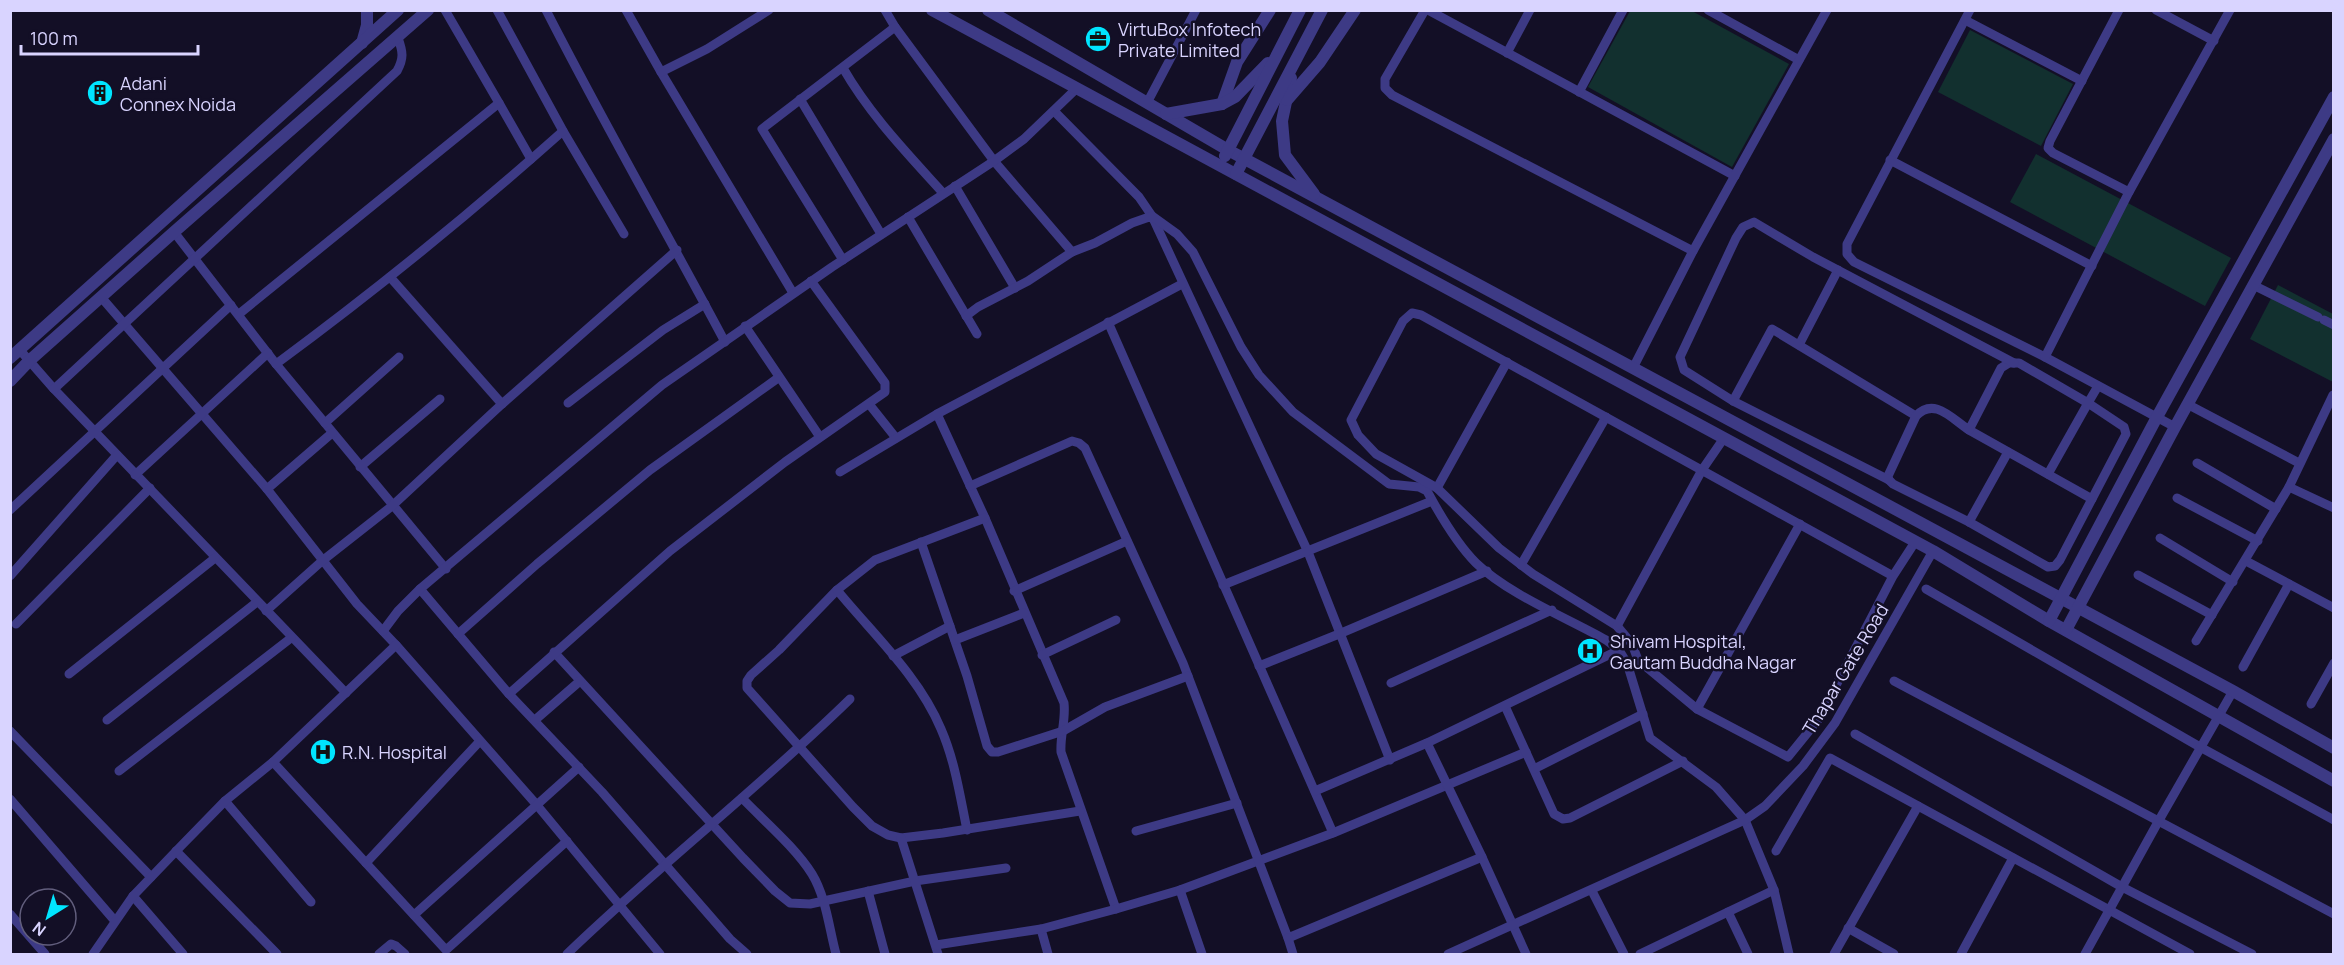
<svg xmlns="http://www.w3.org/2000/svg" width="2344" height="965" font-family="Manrope,sans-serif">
<rect width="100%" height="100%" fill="#130f26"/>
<g fill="#12302f">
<path d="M1630,11H1692L1789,64L1732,167L1588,87Z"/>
<path d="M1970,30L2073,84L2041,146L1938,92Z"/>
<path d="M2036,154L2231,258L2205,306L2010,202Z"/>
<path d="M2278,285L2333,314V382L2250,339Z"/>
</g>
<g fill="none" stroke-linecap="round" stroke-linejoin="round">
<g stroke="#3d3a85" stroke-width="9">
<path d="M497,10L563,131L624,234"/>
<path d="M546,10C603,122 666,231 725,342"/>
<path d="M626,10L661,72L793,293"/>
<path d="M885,10L895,27L994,161L1072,252"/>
<path d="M1425,10L1385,79V88L1392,95L1693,251"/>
<path d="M1428,10L1735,176"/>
<path d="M1708,10L1799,60"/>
<path d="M1970,10L1847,244V254L1854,262L2045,357L2175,427"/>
<path d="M2119,10L2050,141L2048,148L2053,153L2129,192"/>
<path d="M2156,10L2214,41"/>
<path d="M1965,20L2082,81"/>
<path d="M1507,53L1530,10"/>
<path d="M843,68C870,115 907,153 943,193"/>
<path d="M661,72L707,49L769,10"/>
<path d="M1579,92L1623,10"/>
<path d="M800,99L881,234"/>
<path d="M499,103L531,159"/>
<path d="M1147,103L1196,10"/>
<path d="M1054,111L1139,197L1152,216L1308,552L1390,760"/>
<path d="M1890,160L2092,266"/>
<path d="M955,186L1015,288"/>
<path d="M908,217L977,334"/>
<path d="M174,232L276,364L446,569"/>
<path d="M843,260L762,129L895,27"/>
<path d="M390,277L502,404"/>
<path d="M2253,285L2318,317"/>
<path d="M101,297L267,489L357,604L396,645L536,804L660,954"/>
<path d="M239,314L499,103L445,10"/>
<path d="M966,316L978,307L1028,281L1072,252L1095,243L1132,223L1152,216L1177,234L1193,252L1241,347L1259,375L1293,412L1389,484L1419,487L1427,491C1440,515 1456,543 1476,563C1508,594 1567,618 1606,640L1619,650L1627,663L1650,738L1716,787L1745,820L1774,890L1789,954"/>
<path d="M2324,320L2334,325"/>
<path d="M1108,322L1333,833"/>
<path d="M745,326L820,437"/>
<path d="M1799,345L1838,270"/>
<path d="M19,349L54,389L346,693"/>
<path d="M2045,357L2129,192L2230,10"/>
<path d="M276,364C375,291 471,213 563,131"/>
<path d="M1633,368L1693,251L1827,10"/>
<path d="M54,389L397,71C404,58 403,52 398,38"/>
<path d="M1733,401L1772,329L1916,416"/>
<path d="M568,403L663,330L705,304"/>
<path d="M869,404L896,438"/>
<path d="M2187,404L2299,463"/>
<path d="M937,414L985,518L1064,703C1066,720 1060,735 1061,752L1116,909L1180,890L1333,833L1526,752"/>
<path d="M325,423L399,357"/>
<path d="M1969,430L2092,499"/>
<path d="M2197,463L2276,509"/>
<path d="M360,467L440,399"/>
<path d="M840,472L937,414L1182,284"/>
<path d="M2048,474L2088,403L2124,427L2126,434L2060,560L2055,566L2048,567L1969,522L1893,484L1889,480L1888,476L1916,416C1934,397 1951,418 1969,430L2001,368L2009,363H2019L2088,403L2098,386"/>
<path d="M135,475L268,353"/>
<path d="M1889,480L1733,401L1684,370L1680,357L1736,238L1743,227L1754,222L1813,257L2014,363"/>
<path d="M970,486L1072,441L1079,443L1085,448L1183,663L1288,938L1482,857"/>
<path d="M2289,487L2334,508"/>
<path d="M1437,488L1507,362"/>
<path d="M267,489L332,433"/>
<path d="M2177,498L2258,541"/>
<path d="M10,510L231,305"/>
<path d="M985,518L875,560L837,590L779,650L751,675L747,681V688L853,807L872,826L888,835L901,838L943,833L1080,811"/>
<path d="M1969,522L2008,452"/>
<path d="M2160,538L2233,582"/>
<path d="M921,542L967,676L987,746L992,752H998L1063,731L1105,707L1188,676"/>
<path d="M2246,561L2334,608"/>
<path d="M1521,565L1606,417"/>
<path d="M2138,575L2212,615"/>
<path d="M10,576L117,455"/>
<path d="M1893,576L1421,315L1412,313L1403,321L1351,420L1358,435L1376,454L1437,488L1499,548L1533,574L1617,626L1632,644L1638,660L1697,709L1788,757L1818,720L1893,576L1915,542"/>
<path d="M1223,585L1432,501"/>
<path d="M420,589L509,694L602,792L730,939L747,954"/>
<path d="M1926,589L2200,747L2334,820"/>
<path d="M837,590C873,634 919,676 941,729C955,761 960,796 967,830"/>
<path d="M1014,591L1127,541"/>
<path d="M266,611L322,561L392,506L502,404L677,250"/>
<path d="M16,624L150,488"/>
<path d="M1617,626L1702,470L1724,438"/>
<path d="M383,631L398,611L420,589L662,385L832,267L994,161L1024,139L1076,89"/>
<path d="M458,634L537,564L650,470L778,378"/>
<path d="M955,640L1024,613"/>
<path d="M2196,641L2289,487L2333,395"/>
<path d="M554,652L743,858L775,891L790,903L810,904L915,881L1006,868"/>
<path d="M1042,655L1116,620"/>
<path d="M893,656L950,626"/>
<path d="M1259,666L1339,634L1487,571"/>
<path d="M2243,667L2289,584"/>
<path d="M69,674L215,558"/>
<path d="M1894,681L2334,914"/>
<path d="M1391,683L1552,610"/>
<path d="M509,694L670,551L785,462L885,392V383L811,281"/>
<path d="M2311,704L2334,663"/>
<path d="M1505,706L1554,814L1563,819L1570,818L1683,761"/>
<path d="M1697,709L1800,524"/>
<path d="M107,720L257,602"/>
<path d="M535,720L580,681"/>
<path d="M10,731L151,877"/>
<path d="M1855,734L2122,887L2252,954"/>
<path d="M1427,743L1482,857L1526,954"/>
<path d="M273,762L446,950L567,841"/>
<path d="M1534,769L1643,714"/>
<path d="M119,771L291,638"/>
<path d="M1315,791L1427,743L1619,650"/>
<path d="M742,798C764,821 795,847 812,874C826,897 829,928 836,954"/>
<path d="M10,799L115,921"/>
<path d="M225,801L311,902"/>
<path d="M1136,831L1237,803"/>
<path d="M901,838L938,954"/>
<path d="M176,851L277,954"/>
<path d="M1776,851L1830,758L2190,954"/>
<path d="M366,863L480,741"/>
<path d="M1180,890L1202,954"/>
<path d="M868,891L885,954"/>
<path d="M1592,891L1624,954"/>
<path d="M133,896L183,954"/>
<path d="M1728,912L1748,954"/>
<path d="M10,914L45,954"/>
<path d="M414,915L579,767"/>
<path d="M1848,928L1894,954"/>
<path d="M1041,929L1048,954"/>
<path d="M1288,938L1293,954"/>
<path d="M936,945L1041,929L1116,909"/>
<path d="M93,954L133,896L181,846L225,801L273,762L396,645"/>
<path d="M379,954L391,944L396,946L405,954"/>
<path d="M567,954C658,866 759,788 850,699"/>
<path d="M1448,954L1745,820L1765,806L1803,766L1835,723L1933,551"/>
<path d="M1640,954L1774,890"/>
<path d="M1834,954L1918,806"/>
<path d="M1961,954L2013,858"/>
<path d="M2085,954L2158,822L2233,691"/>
</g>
<g stroke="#3d3a85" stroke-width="12">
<path d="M932,10L1933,551L2049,621L2334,781"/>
<path d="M988,10L1228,150L2233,691L2334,748"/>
<path d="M362,43L367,25V10"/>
<path d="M1291,78L1282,121L1285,155L1314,194"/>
<path d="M1287,100L1320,62L1355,10"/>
<path d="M1222,104L1237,62L1270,10"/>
<path d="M1166,114L1222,104L1235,97L1268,63"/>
<path d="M1225,156L1300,10"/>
<path d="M1236,174L1322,10"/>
<path d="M10,358L398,10"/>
<path d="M10,381L29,361L174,232L428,10"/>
<path d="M2049,621L2157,417L2334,97"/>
<path d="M2066,630L2175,427L2334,139"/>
</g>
</g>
<defs>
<g id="office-disc" transform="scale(1.35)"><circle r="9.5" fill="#00e5ff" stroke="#130f26"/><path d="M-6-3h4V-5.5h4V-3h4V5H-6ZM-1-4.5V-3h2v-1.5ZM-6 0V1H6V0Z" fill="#111"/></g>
<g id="building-disc" transform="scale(1.35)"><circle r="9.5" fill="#00e5ff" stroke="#130f26"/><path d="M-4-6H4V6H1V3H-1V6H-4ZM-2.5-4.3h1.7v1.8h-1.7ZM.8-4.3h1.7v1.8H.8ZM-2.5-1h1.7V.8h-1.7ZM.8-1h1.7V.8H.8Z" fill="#111"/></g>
<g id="hospital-disc" transform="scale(1.35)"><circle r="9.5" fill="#00e5ff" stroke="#130f26"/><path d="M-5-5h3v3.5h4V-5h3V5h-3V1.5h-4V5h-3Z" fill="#111"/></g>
</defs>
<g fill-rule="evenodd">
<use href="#office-disc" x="1098" y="39"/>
<use href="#building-disc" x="100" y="93"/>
<use href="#hospital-disc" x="1590" y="651"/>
<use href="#hospital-disc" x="323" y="752"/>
</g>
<g text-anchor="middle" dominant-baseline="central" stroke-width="5" stroke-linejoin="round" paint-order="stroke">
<g font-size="18" fill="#d9d4ff" stroke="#130f26" text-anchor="start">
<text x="1118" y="29">VirtuBox Infotech<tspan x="1118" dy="21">Private Limited</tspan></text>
<text x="120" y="83">Adani<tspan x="120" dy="21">Connex Noida</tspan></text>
<text x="1610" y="641">Shivam Hospital,<tspan x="1610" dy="21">Gautam Buddha Nagar</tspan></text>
<text x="342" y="752">R.N. Hospital</text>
</g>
<g font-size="18" fill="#d9d4ff" stroke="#130f26">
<text transform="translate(1845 669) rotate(-59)">Thapar Gate Road</text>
</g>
</g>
<rect width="2344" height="965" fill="none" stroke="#d9d4ff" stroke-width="24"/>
<g transform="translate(48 917) rotate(217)"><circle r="28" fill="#130f26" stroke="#625e7d" stroke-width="1.5"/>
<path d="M0-4.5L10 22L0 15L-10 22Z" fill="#00e5ff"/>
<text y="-9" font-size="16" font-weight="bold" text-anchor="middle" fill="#d9d4ff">N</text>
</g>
<path d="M21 45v9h177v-9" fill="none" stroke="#d9d4ff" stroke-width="3"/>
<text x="30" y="45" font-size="18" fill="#d9d4ff" stroke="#130f26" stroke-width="4.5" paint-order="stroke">100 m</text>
</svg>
